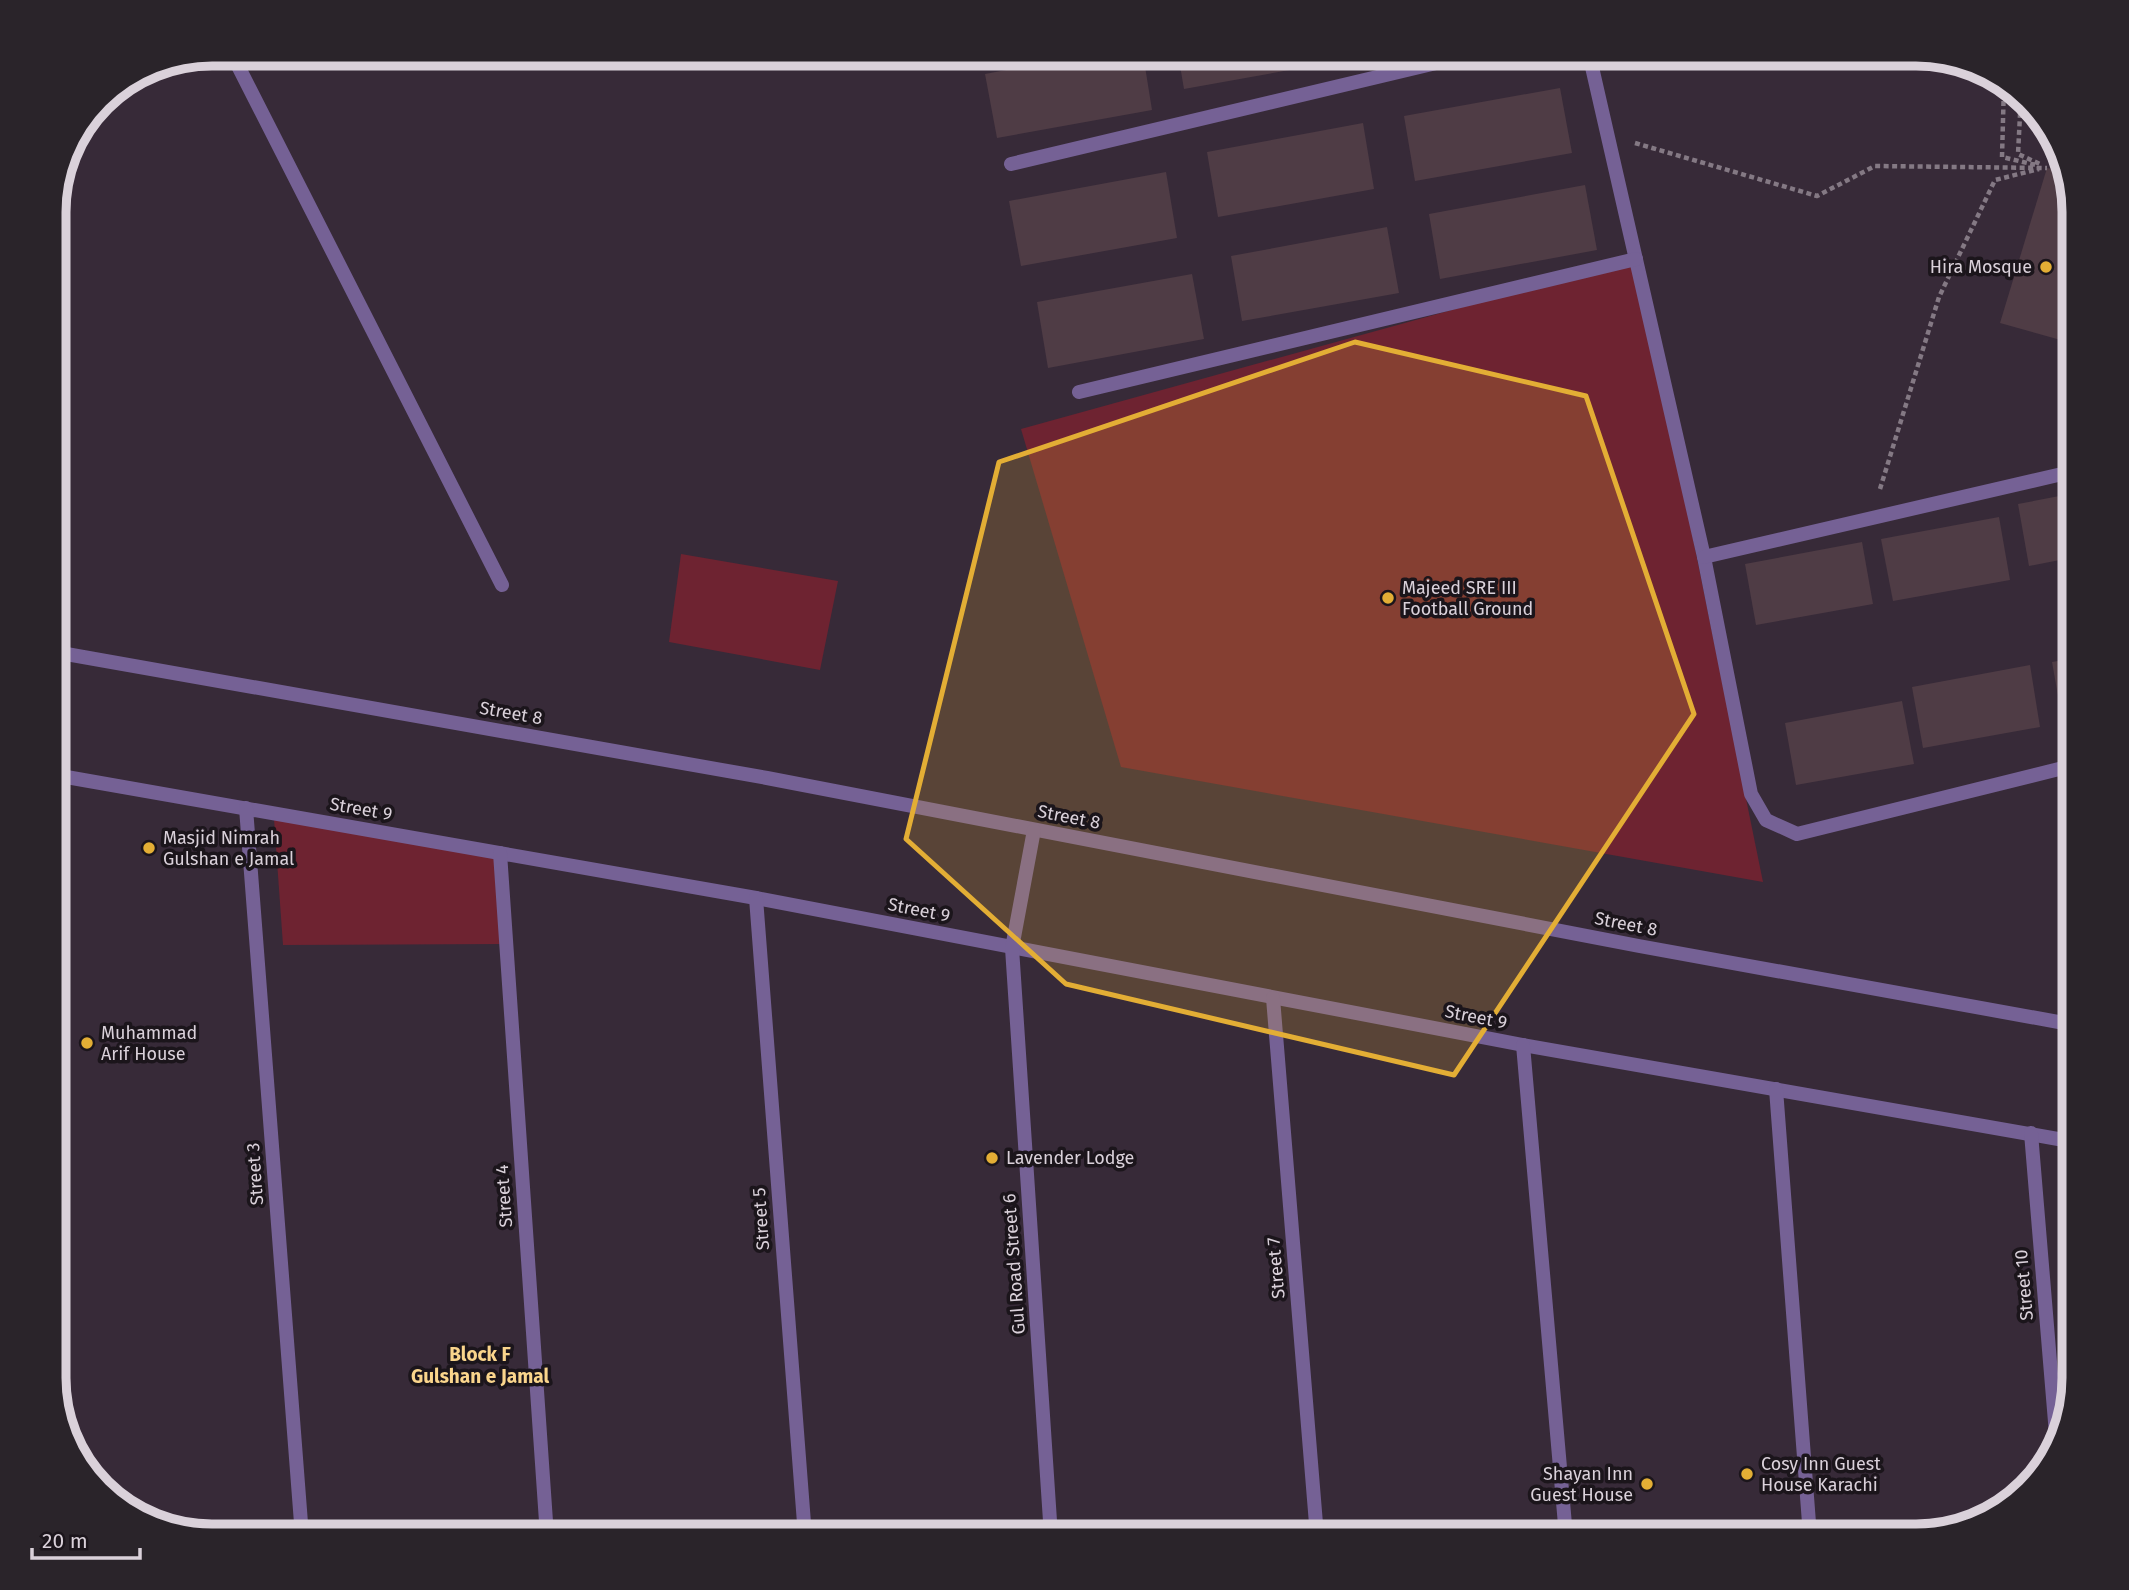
<svg xmlns="http://www.w3.org/2000/svg" width="2129" height="1590" font-family="'Fira Sans',sans-serif">
<rect width="100%" height="100%" fill="#372a38"/>
<g fill="#6e2331">
<path d="M1636,259L1763,882L1121,767L1021,429Z"/>
<path d="M681,554L838,581L820,670L669,642Z"/>
<path d="M274,819L500,853L506,944L283,945Z"/>
</g>
<g fill="#4f3c45">
<path d="M1090,54H1143L1152,110L997,138L985,74Z"/>
<path d="M1178,54H1339L1340,61L1184,89Z"/>
<path d="M1560,88L1572,153L1415,181L1404,116Z"/>
<path d="M1363,123L1374,189L1218,217L1207,152Z"/>
<path d="M2047,168L2065,172L2075,212V344L2000,323Z"/>
<path d="M1166,172L1177,238L1021,266L1009,201Z"/>
<path d="M1585,185L1597,250L1440,279L1429,214Z"/>
<path d="M1387,227L1399,293L1242,321L1231,256Z"/>
<path d="M1192,274L1204,339L1048,368L1037,302Z"/>
<path d="M2075,493V557L2029,566L2018,504Z"/>
<path d="M1999,517L2010,580L1893,601L1881,539Z"/>
<path d="M1862,542L1873,604L1756,625L1745,564Z"/>
<path d="M2075,658V722L2063,724L2052,662Z"/>
<path d="M2030,665L2040,727L1923,748L1912,687Z"/>
<path d="M1902,701L1914,764L1796,785L1785,723Z"/>
</g>
<g fill="none" stroke-linecap="round" stroke-linejoin="round">
<g stroke="#847984" stroke-width="4.5" stroke-dasharray="5 3.5" stroke-linecap="butt">
<path d="M2004,84L2002,157L2036,165"/>
<path d="M2021,96L2018,154L2040,164"/>
<path d="M1635,143L1817,196L1875,166L2047,168"/>
<path d="M1880,489L1939,297L1995,180L2039,169"/>
</g>
<g stroke="#756195" stroke-width="14">
<path d="M232,54L502,585"/>
<path d="M1589,54L1704,557L1751,794L1766,820L1797,834L2075,765"/>
<path d="M1011,164L1474,54"/>
<path d="M1079,392L1636,259"/>
<path d="M1704,557L2075,471"/>
<path d="M55,652L767,778L1639,946L2075,1025"/>
<path d="M55,775L756,898L1523,1045L2075,1142"/>
<path d="M246,808L302,1536"/>
<path d="M1034,830L1012,948L1051,1536"/>
<path d="M500,853L547,1536"/>
<path d="M756,898L805,1536"/>
<path d="M1273,998L1317,1536"/>
<path d="M1523,1045L1566,1536"/>
<path d="M1776,1089L1810,1536"/>
<path d="M2031,1133L2056,1434"/>
</g>
</g>
<path fill="#e3ae35" fill-opacity="0.2" stroke="#e3ae35" stroke-width="5" stroke-linejoin="round" d="M1355,342L1586,396L1694,714L1454,1075L1066,984L906,839L999,462Z"/>
<g fill="#e3ae35" stroke="#1b151b" stroke-width="2.5">
<circle cx="2046" cy="267" r="7"/>
<circle cx="1388" cy="598" r="7"/>
<circle cx="149" cy="848" r="7"/>
<circle cx="87" cy="1043" r="7"/>
<circle cx="992" cy="1158" r="7"/>
<circle cx="1747" cy="1474" r="7"/>
<circle cx="1647" cy="1484" r="7"/>
</g>
<g text-anchor="middle" dominant-baseline="central" stroke-width="7" stroke-linejoin="round" paint-order="stroke">
<g font-size="18" fill="#dad1da" stroke="#1b151b" text-anchor="start">
<text x="2032" y="267" text-anchor="end">Hira Mosque</text>
<text x="1402" y="588">Majeed SRE III<tspan x="1402" dy="21">Football Ground</tspan></text>
<text x="163" y="838">Masjid Nimrah<tspan x="163" dy="21">Gulshan e Jamal</tspan></text>
<text x="101" y="1033">Muhammad<tspan x="101" dy="21">Arif House</tspan></text>
<text x="1006" y="1158">Lavender Lodge</text>
<text x="1761" y="1464">Cosy Inn Guest<tspan x="1761" dy="21">House Karachi</tspan></text>
<text x="1633" y="1474" text-anchor="end">Shayan Inn<tspan x="1633" dy="21">Guest House</tspan></text>
</g>
<g font-size="18" fill="#dad1da" stroke="#1b151b">
<text transform="translate(511 713) rotate(10)">Street 8</text>
<text transform="translate(361 809) rotate(10)">Street 9</text>
<text transform="translate(1069 817) rotate(11)">Street 8</text>
<text transform="translate(919 910) rotate(11)">Street 9</text>
<text transform="translate(1626 924) rotate(11)">Street 8</text>
<text transform="translate(1476 1017) rotate(11)">Street 9</text>
<text transform="translate(255 1174) rotate(-94)">Street 3</text>
<text transform="translate(504 1196) rotate(-94)">Street 4</text>
<text transform="translate(761 1219) rotate(-94)">Street 5</text>
<text transform="translate(1014 1264) rotate(-94)">Gul Road Street 6</text>
<text transform="translate(1276 1268) rotate(-95)">Street 7</text>
<text transform="translate(2024 1285) rotate(-95)">Street 10</text>
</g>
<g font-size="19" font-weight="bold" fill="#fad58c" stroke="#1b151b">
<text x="480" y="1354">Block F<tspan x="480" dy="22">Gulshan e Jamal</tspan></text>
</g>
</g>
<path d="M0 0H2129V1590H0ZM212 66H1916A146 146 0 0 1 2062 212V1378A146 146 0 0 1 1916 1524H212A146 146 0 0 1 66 1378V212A146 146 0 0 1 212 66Z" fill="#2a242a" fill-rule="evenodd"/>
<path fill="none" stroke="#dad1da" stroke-width="9" d="M212 66H1916A146 146 0 0 1 2062 212V1378A146 146 0 0 1 1916 1524H212A146 146 0 0 1 66 1378V212A146 146 0 0 1 212 66Z"/>
<path d="M32 1548v10h108v-10" fill="none" stroke="#dad1da" stroke-width="3.5"/>
<text x="42" y="1548" font-size="21" fill="#dad1da" stroke="#1b151b" stroke-width="5" paint-order="stroke">20 m</text>
</svg>
